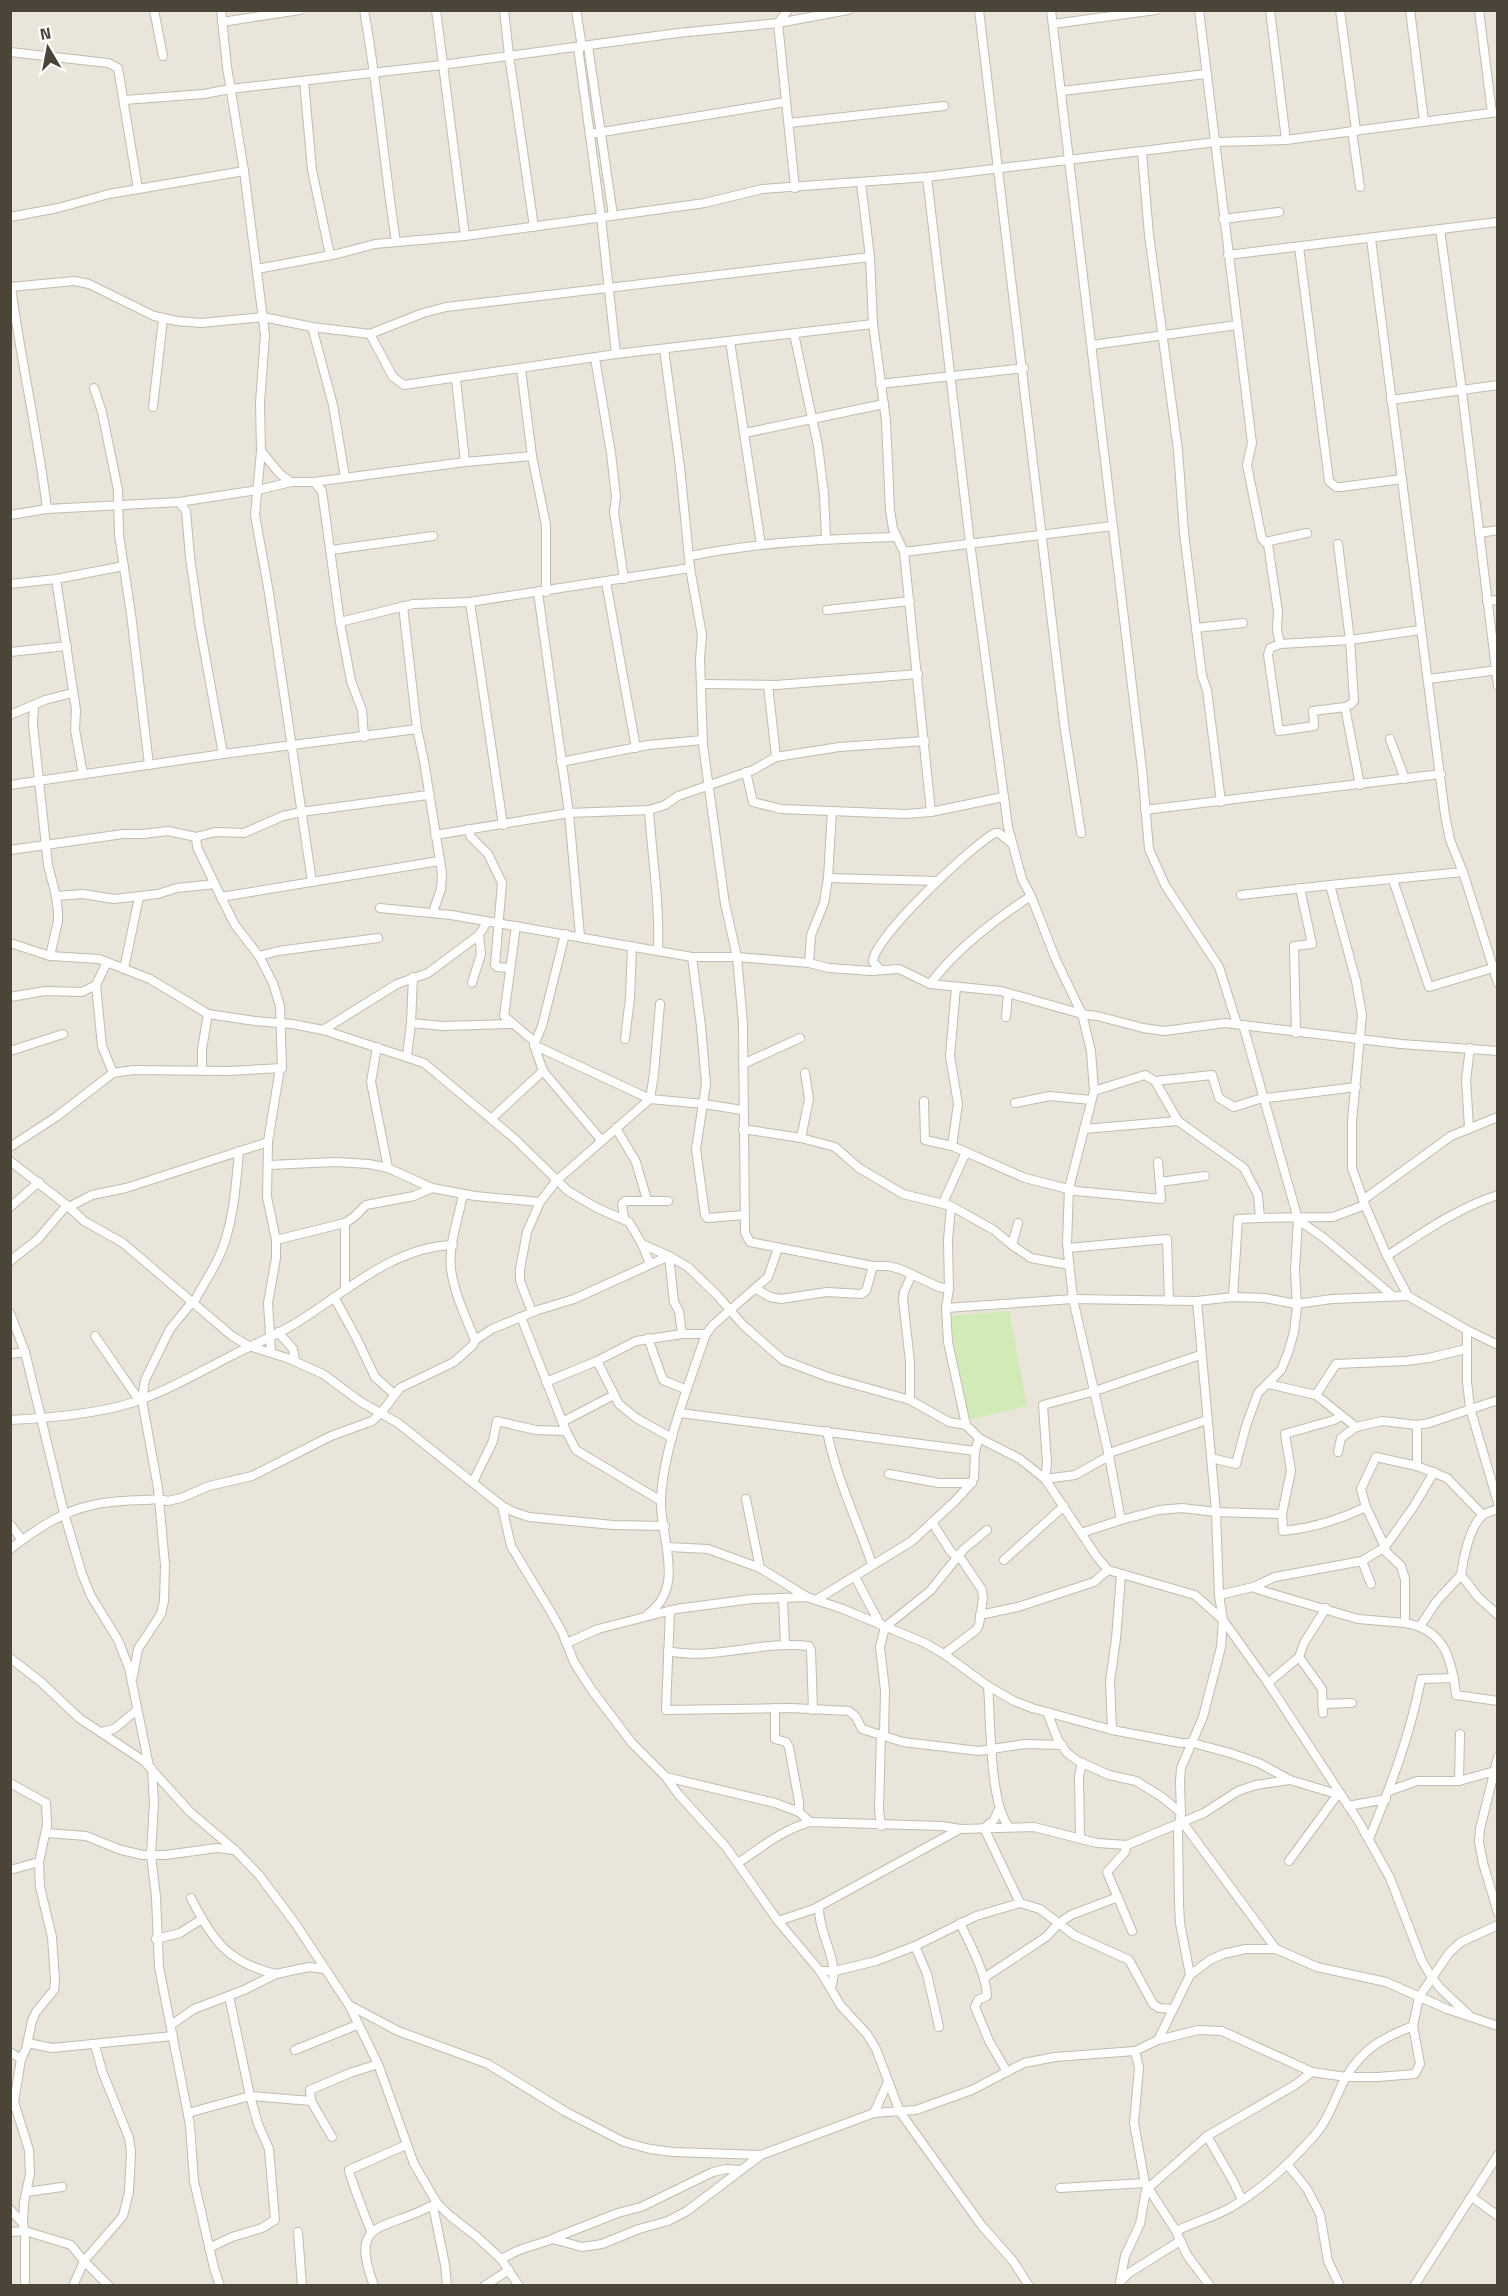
<svg xmlns="http://www.w3.org/2000/svg" width="1508" height="2296" font-family="'Titillium Web',sans-serif">
<rect width="100%" height="100%" fill="#f6f3ec"/>
<rect fill="#eae5da" x="11" y="11" width="1486" height="2274"/>
<path fill="#d2eab5" d="M1009,1311L1027,1406L969,1420L949,1316Z"/>
<g fill="none" stroke-linecap="round" stroke-linejoin="round">
<g stroke="#c2bbae" stroke-width="10">
<g id="minor">
<path d="M154,10L163,56"/>
<path d="M221,10L227,67L244,171L265,335L260,403L261,451L255,515L269,593L312,882"/>
<path d="M364,10C378,87 384,165 396,242"/>
<path d="M436,10L465,236"/>
<path d="M504,10L509,55L534,227"/>
<path d="M576,10L582,47"/>
<path d="M788,10L778,23L795,188"/>
<path d="M979,10L1065,731L1081,833"/>
<path d="M1051,10L1142,769L1149,849L1165,885L1219,967L1237,1024"/>
<path d="M1199,10L1252,443L1247,465L1262,539L1268,544L1278,612L1277,630L1280,644"/>
<path d="M1270,10L1286,140"/>
<path d="M1340,10L1356,130"/>
<path d="M1410,10L1424,121"/>
<path d="M1479,10L1492,113"/>
<path d="M222,22L300,10"/>
<path d="M1053,24L1156,10"/>
<path d="M588,46L613,215"/>
<path d="M578,47L601,217L616,354"/>
<path d="M10,52L108,63L118,68L138,189"/>
<path d="M304,81L312,170L330,255"/>
<path d="M1062,91L1206,74"/>
<path d="M124,100L204,94L230,89L442,65L678,33L778,23L848,10"/>
<path d="M789,123L944,106"/>
<path d="M1352,131L1360,187"/>
<path d="M590,134L786,102"/>
<path d="M1142,153L1149,235L1178,450L1184,533L1202,676L1207,690L1221,802"/>
<path d="M927,177L970,543L1008,827L1022,879L1031,896L1056,960L1082,1014L1091,1051L1094,1091L1069,1188L1067,1243L1073,1299L1109,1456L1121,1520L1159,1510L1182,1508L1216,1512L1219,1595L1223,1620L1221,1647L1203,1717L1181,1768L1180,1782L1181,1813L1178,1831L1179,1904L1180,1923L1190,1975"/>
<path d="M861,183L870,257L873,324L886,421L890,510L893,529L904,552L931,812"/>
<path d="M10,217L58,208L109,194L244,171"/>
<path d="M1223,219L1279,212"/>
<path d="M1440,229L1462,391L1498,686"/>
<path d="M1371,239L1445,815L1450,840L1463,872L1498,983"/>
<path d="M1299,247L1329,481L1336,487H1341L1402,479"/>
<path d="M1228,255L1498,222"/>
<path d="M257,269L337,254L375,244L465,236L705,203L762,189L927,177L1216,142L1286,140L1498,112"/>
<path d="M10,287L75,281L89,284L154,316L177,321L201,323L263,317L312,327L370,334L393,377L404,385L616,354L873,324"/>
<path d="M11,287C21,361 38,435 47,509"/>
<path d="M312,327L333,405L345,477"/>
<path d="M370,334L423,313L446,307L870,257"/>
<path d="M794,334L818,446L824,494L826,539"/>
<path d="M730,341L761,545"/>
<path d="M1092,345L1237,325"/>
<path d="M664,349L680,467L690,568L702,635L700,659L703,745L725,904L737,957L743,1023L745,1233L750,1242L873,1266H888L900,1269L939,1287L949,1289"/>
<path d="M595,358L611,453L616,497L614,512L624,579"/>
<path d="M521,369L532,456L546,525V592"/>
<path d="M456,379L465,462"/>
<path d="M880,384L1024,368"/>
<path d="M94,388L102,412L118,490L119,535L131,614L149,765"/>
<path d="M1391,400L1498,385"/>
<path d="M153,407L163,319"/>
<path d="M745,433L884,404"/>
<path d="M261,451L280,474L291,482"/>
<path d="M314,482L322,491L340,622L351,681L362,710L364,737"/>
<path d="M179,502L186,511L190,557L200,627L223,754"/>
<path d="M10,515L47,509L179,502L258,490L291,482H314L465,462L532,456"/>
<path d="M1479,533L1498,530"/>
<path d="M1265,542L1307,533"/>
<path d="M1338,544L1350,640L1354,701L1351,704L1345,707L1360,785"/>
<path d="M331,550L433,536"/>
<path d="M904,552L1112,526"/>
<path d="M690,556C758,542 827,539 896,537"/>
<path d="M56,579L76,710L75,730L83,774"/>
<path d="M606,582L636,748"/>
<path d="M10,584L56,579L124,566"/>
<path d="M538,593L569,813L580,936"/>
<path d="M1487,601L1498,600"/>
<path d="M470,602L503,825"/>
<path d="M403,606L417,729L424,761L442,873L441,889L433,912"/>
<path d="M827,610L910,601"/>
<path d="M340,622L413,604L470,602L690,568"/>
<path d="M1196,628L1243,623"/>
<path d="M10,652L67,646"/>
<path d="M1428,679L1498,670"/>
<path d="M702,684L776,685L918,674"/>
<path d="M768,685L776,757"/>
<path d="M34,705L33,724L48,865L56,896L58,912V921L50,956"/>
<path d="M1345,707L1313,711L1314,726L1279,731L1268,655L1270,648L1280,644L1350,640L1420,630"/>
<path d="M10,715L45,700L72,693"/>
<path d="M1390,739L1405,779"/>
<path d="M561,762L648,745L703,740"/>
<path d="M746,772L753,802L781,809L905,814L931,812L1003,797"/>
<path d="M10,785L223,754L417,729"/>
<path d="M649,810C652,857 660,903 658,951"/>
<path d="M1145,810L1441,774"/>
<path d="M468,829L471,837L488,854L502,883L495,965L497,967L510,968"/>
<path d="M435,835L569,813L649,810L665,805L678,796L753,770L776,757L839,747L925,741"/>
<path d="M196,837L197,847L221,897L235,925L259,956L273,983L280,1006L282,1068H280L268,1142L267,1197L276,1240V1258L268,1303L271,1352"/>
<path d="M10,850L123,834H143L168,831L196,837L215,832L244,833L283,816L301,812L428,795"/>
<path d="M828,878L937,881"/>
<path d="M1393,880L1429,987L1493,968"/>
<path d="M1241,895L1330,885"/>
<path d="M56,896L83,894L114,899L158,894L177,888L215,884"/>
<path d="M221,897L439,861"/>
<path d="M380,908L451,915L692,957H737L809,963L829,968L871,971L899,969L930,984L1001,991L1082,1014L1097,1016L1143,1028L1164,1031L1225,1023L1401,1044L1498,1051"/>
<path d="M516,926L504,1016L535,1042"/>
<path d="M565,934L542,1026L534,1045L543,1071L602,1141"/>
<path d="M10,943L50,956L99,959L150,979L208,1014L255,1021L292,1024L323,1030L424,1063L515,1139L568,1191L597,1208L629,1222L642,1244L650,1264"/>
<path d="M259,956L278,951L378,938"/>
<path d="M692,957L701,1026L706,1084L696,1149L705,1215L707,1218L744,1215"/>
<path d="M107,962L96,985L102,1046L113,1073"/>
<path d="M809,963L811,935L824,903L828,878L832,811"/>
<path d="M124,969L139,897"/>
<path d="M881,970L873,962C873,938 971,846 995,833H999L1011,843"/>
<path d="M472,983L481,954L479,935"/>
<path d="M930,984C957,948 994,920 1031,896"/>
<path d="M10,997L45,991L82,992L96,985"/>
<path d="M1006,1017L1008,993"/>
<path d="M411,1023L443,1026L512,1024"/>
<path d="M323,1030L397,984L428,973L479,935L487,922"/>
<path d="M1296,1033L1294,946L1312,944L1300,888"/>
<path d="M625,1039L630,998L632,946"/>
<path d="M534,1045L650,1099L654,1074L660,1004"/>
<path d="M377,1047L371,1082L388,1168"/>
<path d="M10,1051L63,1034"/>
<path d="M407,1056L411,1023L413,977"/>
<path d="M743,1064L800,1038"/>
<path d="M202,1071V1049L208,1014"/>
<path d="M1155,1081L1212,1075L1219,1098L1234,1107L1259,1099L1356,1087"/>
<path d="M1094,1091L1145,1075L1155,1081L1178,1121"/>
<path d="M924,1101L925,1140L952,1146L1025,1178L1076,1191L1161,1199L1158,1162"/>
<path d="M1015,1103L1050,1096L1091,1100"/>
<path d="M491,1119L543,1071"/>
<path d="M1469,1127L1466,1080L1470,1048"/>
<path d="M616,1128L636,1162L647,1200"/>
<path d="M743,1129L801,1138L835,1147L859,1168L903,1194L951,1206L948,1240L949,1289L946,1308L948,1342L966,1425L979,1438L1020,1459L1045,1479L1097,1557L1108,1570L1195,1595L1223,1620L1268,1683L1359,1822L1390,1878L1422,1961L1431,1976L1440,1988L1469,2015"/>
<path d="M1084,1129L1178,1121L1244,1168L1258,1195L1260,1218L1333,1217L1365,1205"/>
<path d="M801,1138L809,1099L805,1073"/>
<path d="M952,1146L958,1104L950,1056L956,987"/>
<path d="M10,1147L56,1117L113,1073L133,1070L229,1071L282,1068"/>
<path d="M10,1161L69,1207L84,1221L123,1243L232,1336L249,1346L287,1358L323,1374L361,1402L398,1423L502,1506L514,1512L529,1517L613,1525L665,1526"/>
<path d="M269,1165L335,1162L369,1164L388,1168L432,1188L475,1196L540,1202"/>
<path d="M1160,1182L1205,1176"/>
<path d="M463,1194C459,1217 448,1245 451,1269C454,1293 466,1318 475,1340"/>
<path d="M1363,1200L1451,1136L1498,1117"/>
<path d="M943,1203L966,1152"/>
<path d="M951,1206L994,1230L1012,1245L1018,1223"/>
<path d="M10,1207L39,1182"/>
<path d="M69,1207L92,1195L126,1188L268,1142"/>
<path d="M624,1219L622,1204L625,1201H668"/>
<path d="M1298,1222L1304,1224L1324,1238L1393,1296"/>
<path d="M345,1223V1289"/>
<path d="M276,1240L345,1223L354,1217L366,1205L414,1196L432,1188"/>
<path d="M642,1244L669,1256L674,1302L679,1311L682,1334"/>
<path d="M1012,1245L1031,1258L1069,1265"/>
<path d="M1068,1248L1167,1239L1169,1301"/>
<path d="M1387,1256C1422,1233 1457,1208 1498,1195"/>
<path d="M10,1261L38,1239L67,1205"/>
<path d="M756,1289L770,1297L781,1299L827,1292L861,1294L866,1291L873,1266"/>
<path d="M1408,1296L1387,1256L1365,1205L1352,1168V1121L1362,1015L1356,981L1330,885L1463,872"/>
<path d="M334,1297L357,1339L375,1377L394,1394"/>
<path d="M1233,1297L1238,1219L1260,1218"/>
<path d="M1197,1301L1216,1512L1282,1514"/>
<path d="M194,1302C201,1288 210,1275 217,1261C233,1230 236,1186 239,1151"/>
<path d="M946,1308L1073,1299L1197,1301L1233,1297L1265,1298L1296,1304L1332,1299L1408,1296L1467,1330L1498,1345"/>
<path d="M532,1312L520,1281V1269L527,1232L540,1202L556,1181L650,1099L704,1104L742,1110"/>
<path d="M10,1313L25,1352L64,1513L82,1574L91,1596L118,1640L129,1668L149,1766"/>
<path d="M521,1317L566,1431L576,1450L661,1501"/>
<path d="M1467,1330V1382L1470,1408L1498,1503"/>
<path d="M278,1332L293,1349L295,1361"/>
<path d="M95,1336L139,1400"/>
<path d="M648,1338L663,1380L687,1390"/>
<path d="M10,1354L25,1352"/>
<path d="M597,1361L619,1404L636,1418L672,1438"/>
<path d="M546,1382L597,1361L636,1341L682,1334H706"/>
<path d="M1268,1384L1316,1395L1356,1427L1382,1421L1417,1425L1429,1423L1498,1400"/>
<path d="M1316,1395L1336,1364L1406,1361L1429,1358L1466,1349"/>
<path d="M910,1400V1362L903,1299L904,1292L912,1274"/>
<path d="M680,1413L975,1451"/>
<path d="M1341,1416L1334,1420L1285,1434L1291,1471L1282,1514L1283,1531C1313,1528 1339,1520 1366,1507"/>
<path d="M10,1420C50,1418 109,1413 145,1398C175,1387 203,1370 231,1356C252,1345 275,1336 296,1323C345,1293 392,1247 453,1245"/>
<path d="M562,1422L614,1395"/>
<path d="M827,1431C836,1478 857,1520 872,1564"/>
<path d="M1338,1452L1341,1438L1356,1427"/>
<path d="M1109,1453L1207,1420"/>
<path d="M1109,1456L1075,1475L1045,1479L1047,1463L1043,1405L1095,1391L1200,1355"/>
<path d="M1211,1458L1236,1464L1246,1426L1258,1393L1281,1370L1288,1353L1294,1332L1297,1307L1295,1270L1298,1219L1243,1025"/>
<path d="M1417,1466V1425"/>
<path d="M889,1474L939,1483H972"/>
<path d="M473,1482L493,1441L497,1421L536,1430L566,1431"/>
<path d="M746,1499L760,1568"/>
<path d="M502,1506L511,1546L551,1612L562,1632L574,1662L591,1689L632,1743L666,1777L678,1794L726,1847L778,1921L820,1971L841,2006L867,2034L876,2049L900,2112L982,2226L1013,2261L1029,2286"/>
<path d="M1498,1509C1493,1511 1487,1512 1483,1515C1470,1525 1463,1559 1461,1575L1478,1597L1498,1615"/>
<path d="M932,1522L951,1552L962,1560L982,1590L983,1598L979,1625L976,1630L944,1654"/>
<path d="M10,1524L22,1540"/>
<path d="M1081,1533L1121,1520"/>
<path d="M668,1547L708,1549L760,1568L807,1597"/>
<path d="M1385,1547L1366,1507L1361,1489L1376,1457L1417,1466L1447,1478L1483,1515"/>
<path d="M10,1549C34,1531 62,1511 93,1505C114,1500 137,1501 159,1499L168,1501L181,1498L209,1486L252,1476L331,1436L372,1421L381,1413L400,1388L454,1362L473,1345L475,1340L492,1329L538,1310L574,1299L669,1256L688,1267L717,1295L743,1325L783,1360L828,1377L910,1400L949,1422L966,1425"/>
<path d="M1383,1549L1401,1566L1405,1579V1623C1444,1629 1452,1659 1456,1695L1498,1701"/>
<path d="M1004,1560L1064,1506"/>
<path d="M1362,1561L1371,1584"/>
<path d="M855,1577L880,1624"/>
<path d="M1253,1587L1263,1591L1358,1619L1405,1623"/>
<path d="M1219,1595L1253,1587L1275,1577L1362,1561L1385,1547L1414,1506L1434,1472"/>
<path d="M783,1599L785,1644"/>
<path d="M816,1600L912,1541L954,1502L969,1486L974,1478L975,1451L979,1438"/>
<path d="M670,1610L666,1710L791,1708L849,1711L856,1717L862,1729L903,1742L979,1751L1025,1744L1062,1745"/>
<path d="M648,1614C687,1586 659,1536 661,1498C664,1446 689,1384 706,1334L713,1325L768,1277L778,1248"/>
<path d="M980,1615L1018,1607L1094,1582L1108,1570"/>
<path d="M1421,1625L1436,1602L1461,1575"/>
<path d="M567,1643L598,1629L676,1609L752,1599L807,1597L843,1609L925,1643L944,1654L988,1686L1014,1701L1032,1708L1112,1730L1181,1743H1193L1230,1753L1259,1763L1290,1780L1340,1795"/>
<path d="M668,1651C715,1661 761,1640 809,1646L811,1650L813,1710"/>
<path d="M1299,1657L1322,1689L1323,1713"/>
<path d="M10,1658L41,1682L79,1718L144,1761L190,1812L235,1850L259,1875L295,1923L349,2005L378,2064L414,2164L437,2203L450,2216L476,2236L501,2259L519,2286"/>
<path d="M133,1676L138,1649L161,1614L164,1601L165,1565L158,1488L142,1400L145,1380L170,1329L193,1301"/>
<path d="M1268,1683L1299,1657L1304,1643L1326,1608"/>
<path d="M988,1686C991,1721 989,1799 1008,1826"/>
<path d="M1322,1704L1352,1703"/>
<path d="M775,1708V1739L786,1742L789,1747L799,1802V1812"/>
<path d="M1047,1712L1058,1740L1067,1753L1078,1761L1109,1775L1136,1781L1162,1797L1181,1813"/>
<path d="M1112,1730L1110,1681L1116,1639L1121,1575"/>
<path d="M101,1732L114,1729L137,1710"/>
<path d="M884,1735L885,1690L880,1647L885,1627L930,1591L964,1549L987,1530"/>
<path d="M1498,1757L1480,1829L1479,1842L1483,1863L1498,1913"/>
<path d="M152,1769L154,1802L151,1855L156,1897L159,1967L190,2125L194,2181L214,2268L220,2286"/>
<path d="M666,1777L775,1803L799,1812L810,1822"/>
<path d="M1459,1781L1460,1734"/>
<path d="M10,1783L46,1803L47,1825L39,1862L40,1887L52,1937L55,1980L54,1990L36,2012L32,2021L26,2049L21,2059L14,2102L29,2150L30,2174L24,2202L23,2224"/>
<path d="M1389,1791L1417,1781H1459L1495,1771"/>
<path d="M1348,1806L1386,1799"/>
<path d="M999,1809L994,1820L984,1828L1020,1903"/>
<path d="M1183,1823L1276,1949"/>
<path d="M881,1826L879,1810L881,1734"/>
<path d="M46,1833L86,1836L121,1850L143,1855H165L217,1848L235,1850"/>
<path d="M1080,1837L1079,1776L1082,1763"/>
<path d="M1369,1839C1391,1785 1410,1736 1421,1679L1454,1678"/>
<path d="M1127,1845L1125,1852L1107,1872L1132,1931"/>
<path d="M1289,1861L1338,1794"/>
<path d="M738,1863C762,1847 782,1830 810,1822L942,1826L960,1829L1034,1827L1097,1843L1127,1845L1204,1813L1238,1791L1256,1785L1289,1780"/>
<path d="M10,1870L39,1862"/>
<path d="M191,1898C212,1940 228,1963 276,1974"/>
<path d="M819,1907C818,1935 841,1961 831,1987"/>
<path d="M778,1921L814,1909L960,1829"/>
<path d="M960,1923C970,1944 986,1973 987,1996L978,2000L975,2007L989,2041L1007,2072"/>
<path d="M156,1939L180,1933L202,1919"/>
<path d="M915,1946L927,1974L939,2027"/>
<path d="M820,1971H835L876,1961L915,1946L976,1916L1020,1903L1040,1909L1074,1935L1129,1960L1153,2004L1159,2008L1173,2009"/>
<path d="M984,1978L1046,1937L1059,1923L1071,1915L1118,1897"/>
<path d="M349,2005L398,2031L488,2064L566,2112L624,2142L650,2149L673,2152L761,2155L874,2113L916,2110L972,2090L1024,2063L1055,2057L1135,2051L1158,2040L1190,1975L1210,1960L1223,1954L1246,1949H1276L1317,1967L1386,1982L1447,2009L1498,2026"/>
<path d="M171,2025L194,2009L244,1990L276,1974L309,1967L325,1969"/>
<path d="M1158,2040L1198,2030L1222,2031L1312,2072L1346,2077H1378L1415,2074L1420,2064L1413,2026"/>
<path d="M28,2043L52,2048L173,2036"/>
<path d="M295,2050L357,2025"/>
<path d="M1135,2051L1139,2068L1134,2123L1145,2183L1176,2231L1187,2255L1210,2286"/>
<path d="M10,2052L21,2059"/>
<path d="M188,2113L250,2096L311,2101"/>
<path d="M874,2113L888,2082"/>
<path d="M1207,2136L1233,2181L1242,2200"/>
<path d="M332,2137L311,2101L310,2090L350,2073L378,2064"/>
<path d="M1287,2164L1307,2189L1320,2214L1328,2261L1340,2286"/>
<path d="M1060,2188L1145,2183"/>
<path d="M27,2192L62,2187"/>
<path d="M1472,2197L1498,2216"/>
<path d="M433,2206L445,2265L447,2286"/>
<path d="M10,2209L23,2224L25,2231V2286"/>
<path d="M371,2230C368,2225 349,2174 349,2170L406,2145"/>
<path d="M1176,2231C1193,2223 1213,2217 1230,2208C1261,2190 1290,2163 1313,2137C1329,2120 1335,2097 1346,2077C1363,2048 1383,2038 1413,2026L1419,1997L1449,1953L1461,1942L1498,1925"/>
<path d="M10,2232L25,2231L71,2245L84,2261L109,2286"/>
<path d="M298,2232L302,2286"/>
<path d="M554,2238L618,2213L641,2207L713,2172L726,2169L740,2170"/>
<path d="M209,2248L232,2237L262,2228L275,2220L269,2149L258,2124L250,2096L229,1996"/>
<path d="M501,2259L519,2250L553,2239L582,2247L602,2244L639,2229L668,2221L687,2211L761,2155"/>
<path d="M1120,2282L1125,2256L1140,2224L1146,2190L1207,2136L1295,2085L1312,2072"/>
<path d="M1120,2282L1129,2273L1180,2241"/>
<path d="M73,2286L84,2261L123,2216L129,2192L131,2152L129,2138L102,2071L95,2045"/>
<path d="M374,2286C350,2221 379,2231 425,2209C430,2206 433,2206 437,2203"/>
<path d="M484,2286L509,2270"/>
<path d="M1414,2286L1498,2155"/>
</g>
</g>
<use href="#minor" stroke="#fff" stroke-width="8"/>
</g>
<rect width="1508" height="2296" fill="none" stroke="#4b4439" stroke-width="24"/>
<g transform="translate(48 48) rotate(350)" stroke="#ffffff" stroke-width="4.5" paint-order="stroke">
<path d="M0-4.5L10 22L0 15L-10 22Z" fill="#4b4439"/>
<text y="-9" font-size="16" font-weight="bold" text-anchor="middle" fill="#4b4439">N</text>
</g>
</svg>
